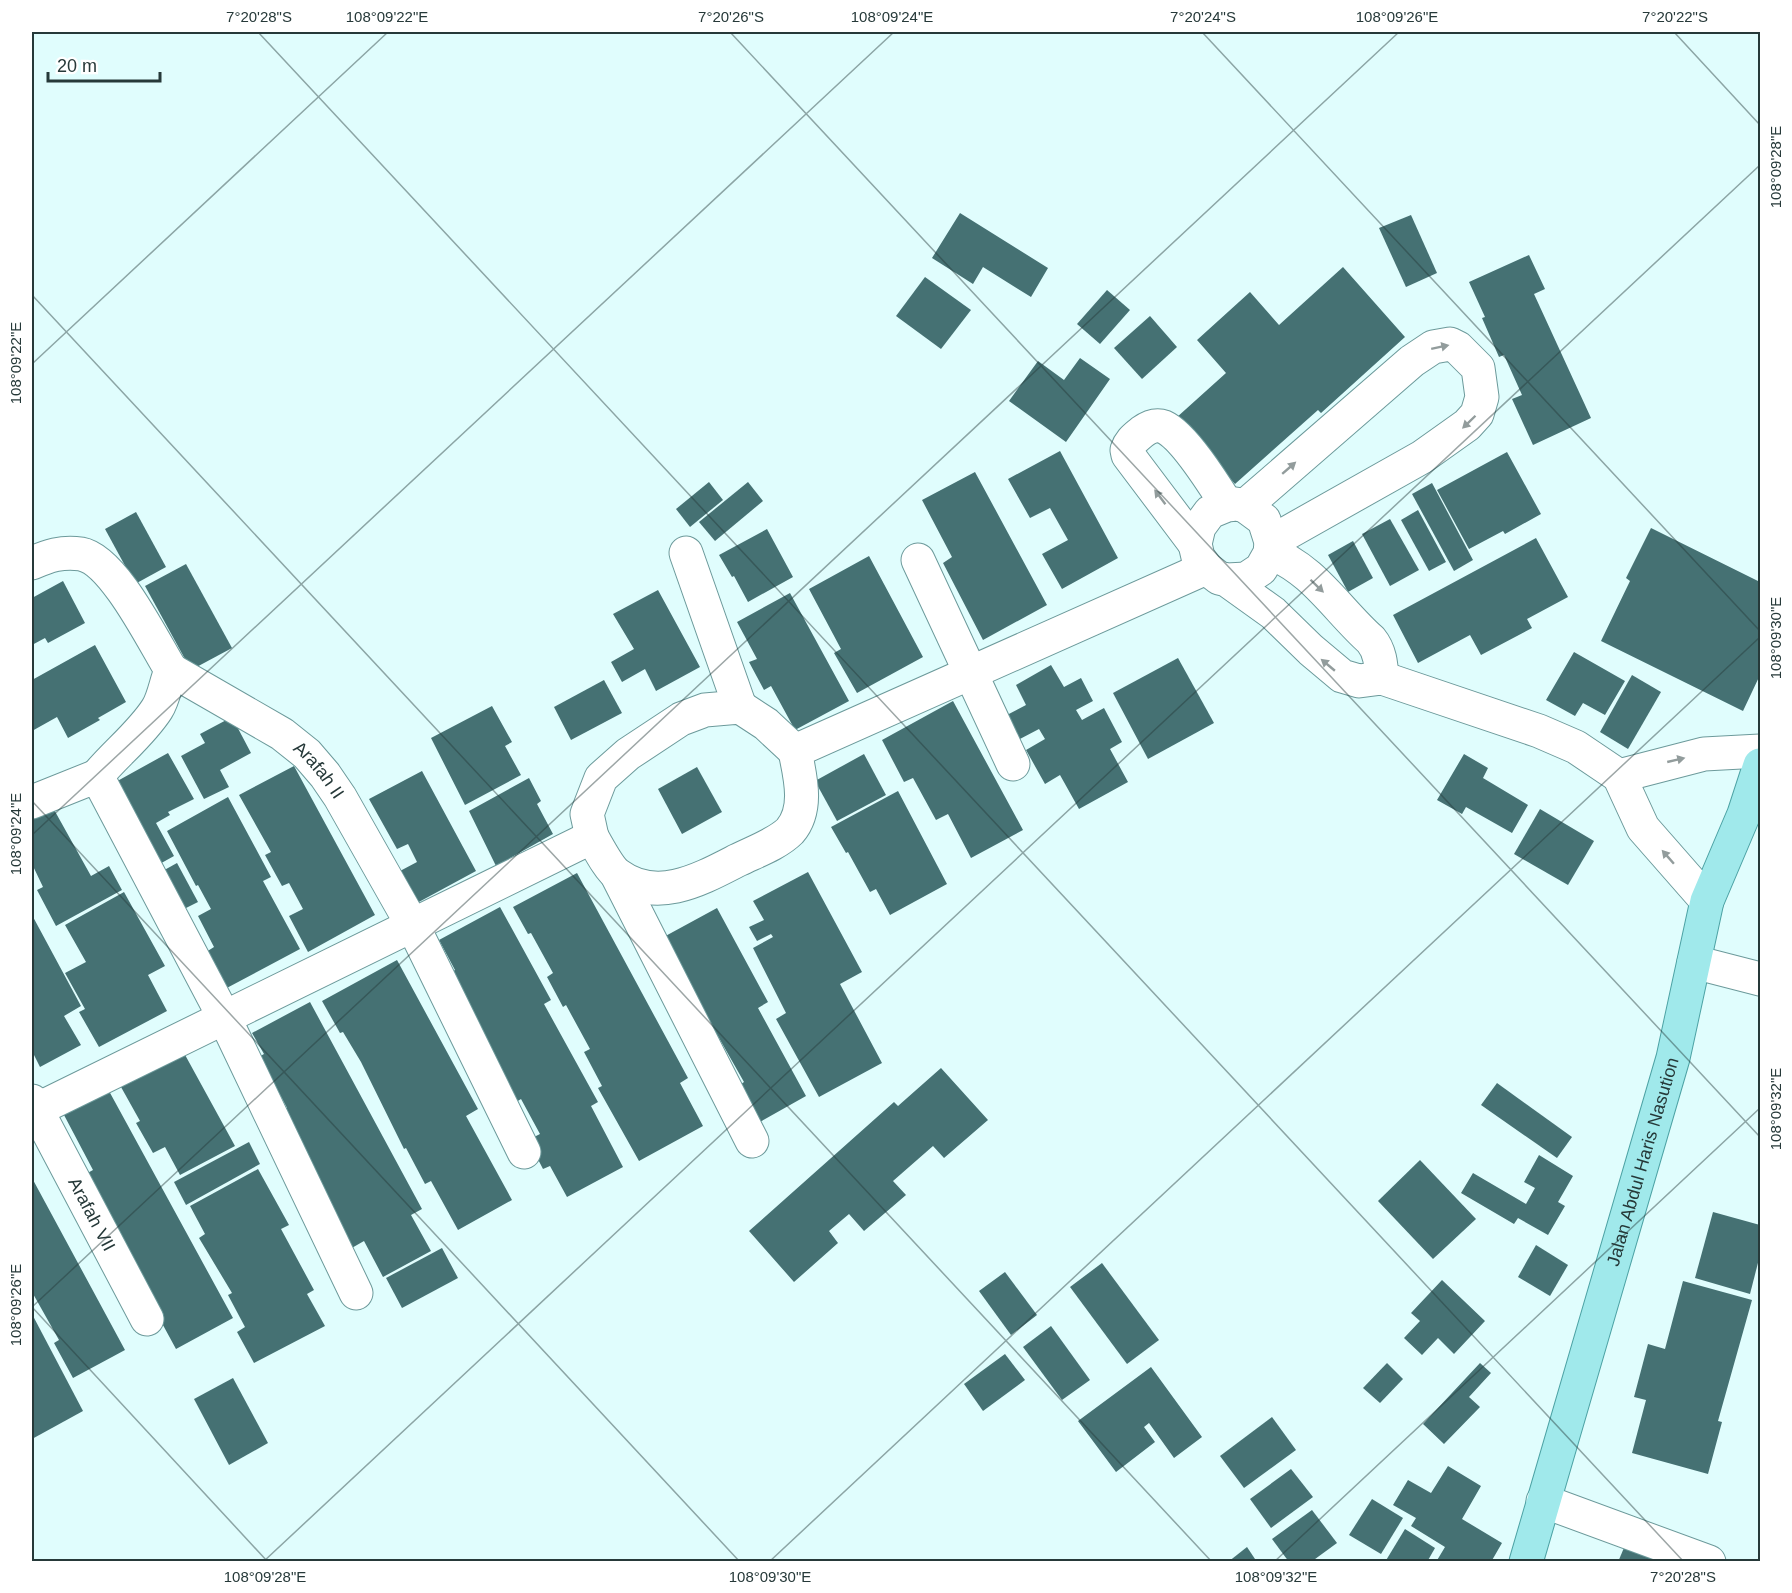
<svg xmlns="http://www.w3.org/2000/svg" width="1792" height="1593" font-family="Helvetica,sans-serif">
<rect width="100%" height="100%" fill="#e0fdfd"/>
<g fill="#457173">
<path d="M960,213L1048,268L1031,297L983,267L973,284L932,258Z"/>
<path d="M1411,215L1437,273L1406,287L1379,228Z"/>
<path d="M1529,255L1545,289L1534,294L1591,418L1533,445L1512,399L1522,395L1504,355L1499,357L1482,318L1485,317L1469,282Z"/>
<path d="M1343,267L1405,337L1321,413L1318,410L1235,484L1176,418L1226,373L1197,340L1250,292L1279,325Z"/>
<path d="M925,277L971,310L941,349L896,316Z"/>
<path d="M1107,290L1130,310L1100,344L1077,324Z"/>
<path d="M1150,316L1177,347L1142,379L1114,348Z"/>
<path d="M1080,358L1110,379L1066,442L1009,401L1038,361L1064,380Z"/>
<path d="M1060,451L1118,558L1062,589L1042,554L1068,540L1050,508L1030,518L1008,479Z"/>
<path d="M1507,452L1541,514L1505,534L1503,531L1469,549L1437,490Z"/>
<path d="M975,472L1047,605L983,640L943,563L952,557L922,500Z"/>
<path d="M709,482L723,500L690,527L676,509Z"/>
<path d="M748,482L763,501L715,541L699,522Z"/>
<path d="M1432,483L1473,560L1454,571L1412,494Z"/>
<path d="M1418,510L1446,562L1429,571L1401,520Z"/>
<path d="M136,512L166,567L135,584L105,529Z"/>
<path d="M1390,519L1419,570L1390,586L1362,534Z"/>
<path d="M1651,528L1760,582V675L1743,711L1601,641L1630,581L1626,578Z"/>
<path d="M767,529L793,577L748,602L734,576L732,577L719,555Z"/>
<path d="M1536,538L1568,597L1527,619L1532,628L1481,655L1470,635L1418,663L1393,615Z"/>
<path d="M1353,541L1373,578L1348,592L1328,555Z"/>
<path d="M869,556L923,657L857,693L834,653L841,649L809,589Z"/>
<path d="M186,564L232,648L191,670L145,586Z"/>
<path d="M63,581L85,623L48,643L45,638L32,645V598Z"/>
<path d="M658,590L700,667L656,691L645,669L622,682L611,662L634,649L613,614Z"/>
<path d="M790,593L849,701L795,730L771,686L764,690L749,662L757,659L737,622Z"/>
<path d="M95,645L126,702L98,718L100,720L68,738L57,717L32,731V680Z"/>
<path d="M1574,652L1625,681L1605,715L1583,703L1575,716L1546,700Z"/>
<path d="M1178,658L1214,723L1148,759L1113,693Z"/>
<path d="M1051,665L1064,687L1081,678L1093,701L1076,710L1082,720L1104,708L1122,742L1110,749L1128,782L1079,809L1060,775L1045,784L1026,750L1045,739L1039,729L1018,740L1005,716L1026,705L1016,685Z"/>
<path d="M1632,675L1661,692L1628,749L1600,732Z"/>
<path d="M604,680L622,713L571,740L554,707Z"/>
<path d="M953,701L1023,830L971,858L948,814L936,820L913,778L904,782L882,740Z"/>
<path d="M492,706L512,742L505,746L521,775L465,805L431,738Z"/>
<path d="M232,717L251,753L220,770L229,787L204,799L181,756L205,743L200,734Z"/>
<path d="M168,753L194,799L168,812L170,815L156,823L174,856L156,866L112,784Z"/>
<path d="M864,754L886,795L837,821L815,781Z"/>
<path d="M1464,754L1488,768L1483,778L1528,805L1512,833L1466,807L1462,814L1437,800Z"/>
<path d="M294,766L375,915L308,952L289,916L303,909L289,883L282,886L265,855L271,852L239,795Z"/>
<path d="M697,767L722,812L682,834L658,789Z"/>
<path d="M422,771L476,871L417,903L400,871L417,862L408,844L397,849L369,799Z"/>
<path d="M529,778L541,801L537,804L553,834L496,866L469,811Z"/>
<path d="M898,791L947,884L890,915L876,889L870,892L848,852L846,853L831,827Z"/>
<path d="M228,797L271,877L263,881L300,949L223,990L203,954L214,947L198,916L211,909L198,885L196,886L167,831Z"/>
<path d="M52,806L91,876L109,866L122,890L56,926L37,890L43,887L32,864V817Z"/>
<path d="M1540,809L1594,841L1568,885L1514,854Z"/>
<path d="M177,863L198,902L180,911L159,873Z"/>
<path d="M808,872L862,972L840,984L882,1063L819,1097L776,1019L786,1013L753,948L773,937L771,934L757,941L749,927L764,920L753,901Z"/>
<path d="M577,873L688,1078L680,1083L703,1126L639,1161L598,1088L602,1086L584,1052L590,1049L566,1005L563,1007L547,977L553,973L531,933L528,934L513,907Z"/>
<path d="M124,892L165,966L148,975L167,1011L99,1047L79,1012L85,1009L65,973L86,962L65,925Z"/>
<path d="M500,907L551,1000L544,1004L598,1102L591,1106L623,1167L567,1197L550,1166L543,1169L528,1140L540,1134L521,1099L513,1104L445,976L455,970L439,940Z"/>
<path d="M717,908L768,1002L758,1008L806,1096L758,1123L738,1086L744,1082L715,1031L660,939Z"/>
<path d="M32,915L81,1006L64,1016L81,1045L40,1067L32,1051Z"/>
<path d="M397,960L478,1109L466,1116L512,1200L458,1230L431,1181L425,1184L406,1148L404,1149L361,1062L343,1032L340,1033L322,1001Z"/>
<path d="M310,1002L422,1209L411,1215L431,1251L383,1277L364,1241L350,1249L281,1112L287,1108L274,1083L269,1086L255,1059L264,1054L252,1033Z"/>
<path d="M184,1053L235,1146L180,1175L165,1147L153,1153L136,1123L140,1121L121,1087Z"/>
<path d="M941,1068L988,1120L944,1158L933,1146L893,1181L906,1195L864,1231L849,1214L829,1231L838,1243L794,1282L749,1231L894,1102L898,1106Z"/>
<path d="M1497,1083L1572,1137L1557,1158L1481,1105Z"/>
<path d="M109,1091L233,1318L176,1349L82,1176L93,1170L64,1115Z"/>
<path d="M249,1142L260,1164L186,1205L174,1182Z"/>
<path d="M1539,1155L1573,1176L1558,1202L1565,1206L1548,1235L1518,1218L1514,1224L1461,1193L1473,1173L1526,1204L1535,1188L1524,1182Z"/>
<path d="M1420,1160L1476,1219L1433,1259L1378,1201Z"/>
<path d="M258,1169L289,1225L281,1229L314,1290L307,1294L325,1326L254,1363L237,1332L245,1327L228,1295L232,1293L199,1238L205,1234L190,1206Z"/>
<path d="M32,1178L125,1350L73,1378L54,1343L59,1340L32,1292Z"/>
<path d="M1713,1212L1760,1225V1255L1750,1294L1695,1278Z"/>
<path d="M1536,1245L1568,1265L1550,1296L1518,1277Z"/>
<path d="M442,1248L458,1278L402,1308L386,1278Z"/>
<path d="M1102,1263L1159,1340L1127,1364L1070,1287Z"/>
<path d="M1005,1272L1037,1315L1011,1335L979,1291Z"/>
<path d="M1442,1280L1485,1321L1454,1354L1438,1338L1422,1355L1404,1338L1420,1321L1411,1313Z"/>
<path d="M1683,1281L1752,1300L1718,1421L1722,1422L1708,1474L1632,1453L1646,1400L1634,1397L1648,1344L1665,1349Z"/>
<path d="M32,1314L83,1411L32,1439Z"/>
<path d="M1051,1326L1090,1380L1062,1400L1023,1347Z"/>
<path d="M1005,1354L1025,1380L983,1411L964,1384Z"/>
<path d="M1387,1363L1403,1379L1380,1403L1363,1388Z"/>
<path d="M1480,1363L1491,1373L1469,1397L1480,1407L1444,1444L1423,1424Z"/>
<path d="M1151,1367L1202,1437L1174,1458L1149,1423L1144,1427L1155,1442L1116,1472L1078,1421Z"/>
<path d="M233,1378L268,1443L229,1465L194,1399Z"/>
<path d="M1272,1417L1296,1450L1244,1488L1220,1456Z"/>
<path d="M1448,1466L1481,1486L1462,1519L1502,1543L1491,1562H1436L1445,1547L1411,1526L1416,1518L1393,1505L1408,1480L1431,1493Z"/>
<path d="M1291,1469L1313,1497L1271,1528L1250,1499Z"/>
<path d="M1372,1499L1403,1518L1381,1554L1349,1535Z"/>
<path d="M1312,1510L1337,1543L1311,1562H1289L1272,1539Z"/>
<path d="M1405,1529L1435,1548L1427,1562H1385Z"/>
<path d="M1626,1543L1669,1562H1618Z"/>
<path d="M1247,1547L1257,1562H1228Z"/>
</g>
<g fill="none" stroke-linecap="round" stroke-linejoin="round">
<g stroke="#6c9a9b" stroke-width="35">
<g id="minor">
<path d="M1245,506L1412,361L1433,347L1450,344L1458,348L1478,368L1482,397L1477,414L1467,425L1422,457L1271,542"/>
<path d="M1195,544L1128,455L1127,450C1130,441 1135,438 1142,432C1149,427 1156,424 1164,427C1184,436 1215,486 1227,505"/>
<path d="M686,553L740,707"/>
<path d="M1270,553C1312,567 1339,612 1371,640C1380,651 1381,664 1382,678"/>
<path d="M918,560L1013,764"/>
<path d="M32,563C48,556 62,551 81,554C114,560 153,641 171,670C166,682 164,698 157,709C141,734 116,753 97,776"/>
<path d="M1227,580L1246,579L1261,569L1270,553L1271,542L1264,520L1245,506L1236,504L1227,505L1210,512L1199,527L1195,544L1198,557L1206,568L1219,578L1227,580L1273,613L1311,650L1342,676L1359,681L1382,678L1539,731L1576,747L1619,776L1643,828L1707,901"/>
<path id="s1" d="M171,670L282,734L307,754L325,775L340,797L413,926L524,1152"/>
<path d="M1619,776L1704,754L1760,751"/>
<path d="M32,802L97,776L224,1017L356,1293"/>
<path d="M592,837L587,814L601,778L628,754L681,719L705,710L740,707L766,724L795,751"/>
<path d="M617,875L752,1141"/>
<path d="M1694,962L1760,979"/>
<path id="s2" d="M32,1101L147,1319"/>
<path d="M32,1112L592,837C598,847 609,869 618,875C657,904 701,879 738,860C754,852 777,844 790,831C809,809 800,776 795,751L1206,568"/>
<path d="M1543,1501L1709,1562"/>
</g>
</g>
<g stroke="#4ca2a4" stroke-width="35">
<g id="primary">
<path id="s3" d="M1526,1562L1673,1058L1707,901L1744,814L1760,765"/>
</g>
</g>
<use href="#minor" stroke="#fff" stroke-width="33"/>
<use href="#primary" stroke="#a0e9eb" stroke-width="33"/>
</g>
<defs><path id="oneway-solid" d="M-6-.8H1V-3.2L6.5 0L1 3.2V.8H-6Z" transform="scale(1.5)"/></defs>
<g fill="#929c9c">
<use href="#oneway-solid" transform="translate(1440 347) rotate(-12)"/>
<use href="#oneway-solid" transform="translate(1469 422) rotate(136)"/>
<use href="#oneway-solid" transform="translate(1289 468) rotate(-41)"/>
<use href="#oneway-solid" transform="translate(1160 497) rotate(-127)"/>
<use href="#oneway-solid" transform="translate(1317 586) rotate(44)"/>
<use href="#oneway-solid" transform="translate(1328 665) rotate(-140)"/>
<use href="#oneway-solid" transform="translate(1676 760) rotate(-13)"/>
<use href="#oneway-solid" transform="translate(1668 857) rotate(-131)"/>
</g>
<path fill="none" stroke="#263939" stroke-width="1.5" stroke-opacity="0.45" d="M258,32L1684,1562M730,32L1760,1137M1202,32L1760,631M1674,32L1760,125M32,295L1212,1562M32,364L388,32M32,801L740,1562M32,835L894,32M32,1307L1399,32M32,1307L268,1562M263,1562L1760,165M769,1562L1760,637M1274,1562L1760,1108"/>
<g text-anchor="middle" dominant-baseline="central" stroke-width="6" stroke-linejoin="round" paint-order="stroke">
<g font-size="18" fill="#263939" stroke="#fff">
<text stroke="none"><textPath href="#s1" startOffset="180">Arafah II</textPath></text>
<text stroke="none"><textPath href="#s3" startOffset="417">Jalan Abdul Haris Nasution</textPath></text>
<text stroke="none"><textPath href="#s2" startOffset="128">Arafah VII</textPath></text>
</g>
</g>
<rect width="1792" height="1593" fill="none" stroke="#ffffff" stroke-width="66"/>
<path d="M48 72v9h112v-9" fill="none" stroke="#263939" stroke-width="3"/>
<text x="57" y="72" font-size="18" fill="#263939" stroke="#ffffff" stroke-width="4.5" paint-order="stroke">20 m</text>
<rect x="33" y="33" width="1726" height="1527" fill="none" stroke="#263939" stroke-width="2"/>
<g font-size="15" text-anchor="middle" fill="#263939">
<text x="259" y="22">7°20'28"S</text>
<text x="387" y="22">108°09'22"E</text>
<text x="731" y="22">7°20'26"S</text>
<text x="892" y="22">108°09'24"E</text>
<text x="1203" y="22">7°20'24"S</text>
<text x="1397" y="22">108°09'26"E</text>
<text x="1675" y="22">7°20'22"S</text>
<text transform="translate(1776 167) rotate(-90)" y="5">108°09'28"E</text>
<text transform="translate(16 363) rotate(-90)" y="5">108°09'22"E</text>
<text transform="translate(1776 638) rotate(-90)" y="5">108°09'30"E</text>
<text transform="translate(16 834) rotate(-90)" y="5">108°09'24"E</text>
<text transform="translate(1776 1109) rotate(-90)" y="5">108°09'32"E</text>
<text transform="translate(16 1305) rotate(-90)" y="5">108°09'26"E</text>
<text x="265" y="1582">108°09'28"E</text>
<text x="770" y="1582">108°09'30"E</text>
<text x="1276" y="1582">108°09'32"E</text>
<text x="1683" y="1582">7°20'28"S</text>
</g>
</svg>
